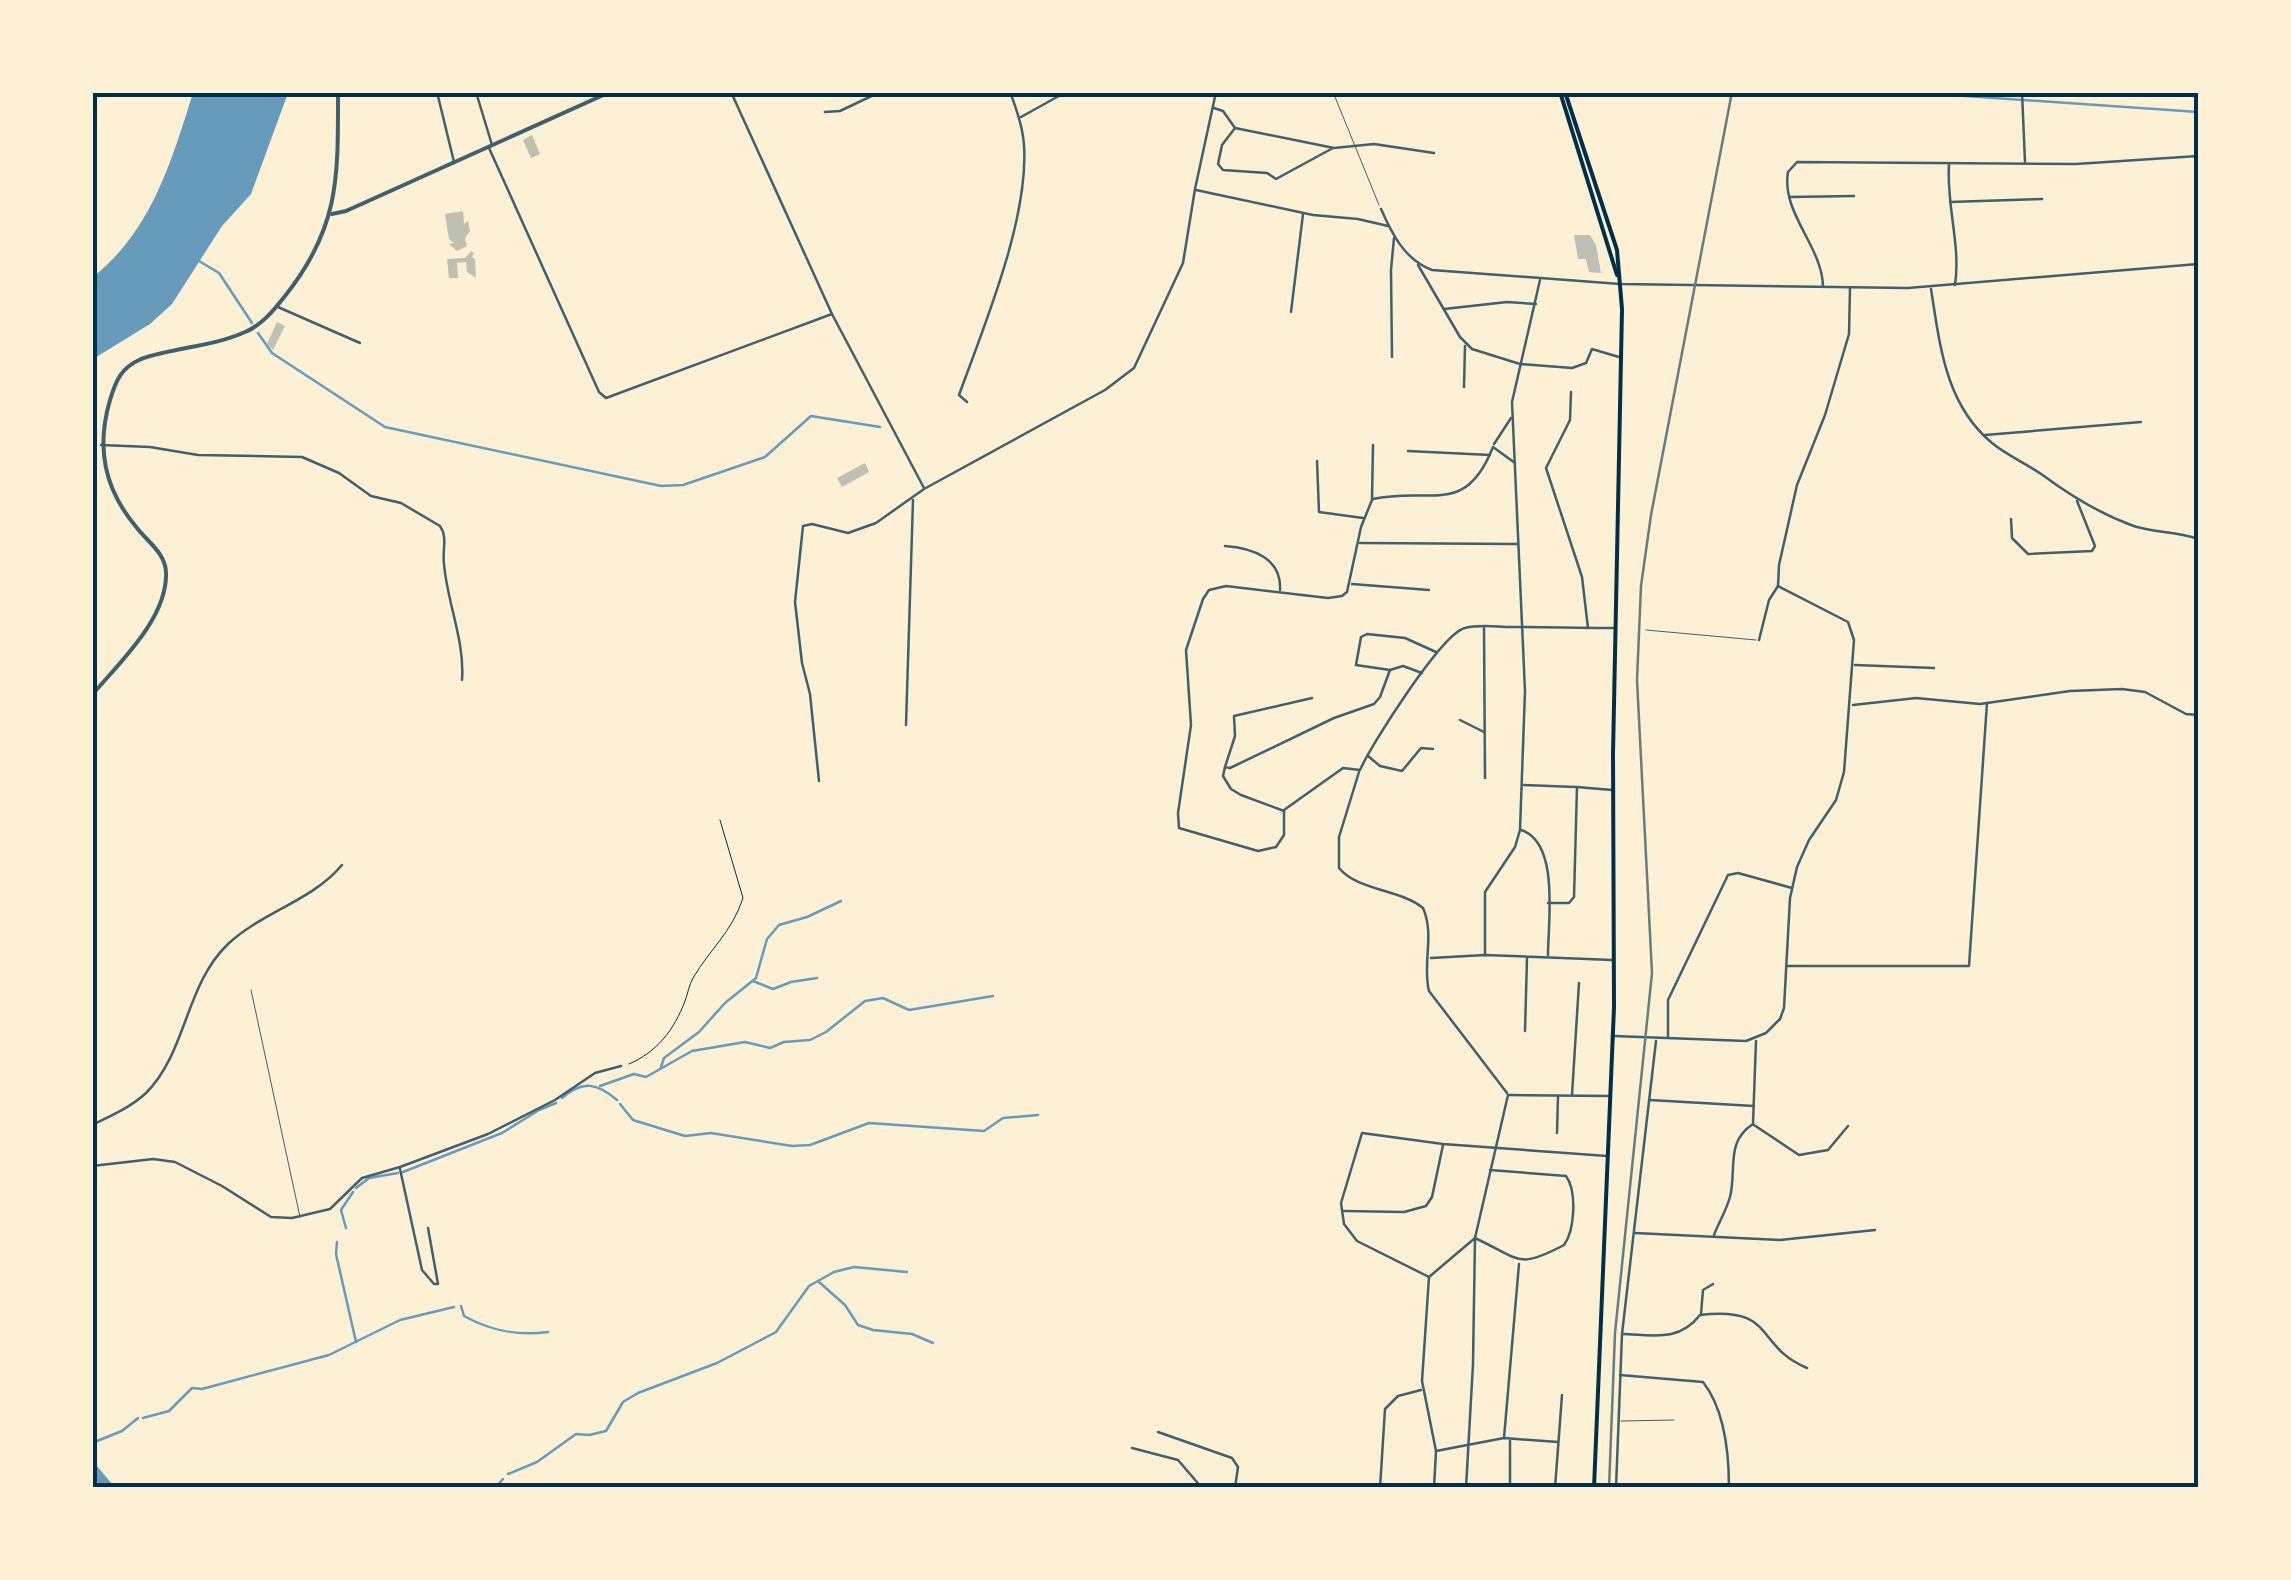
<svg xmlns="http://www.w3.org/2000/svg" width="2291" height="1580" font-family="'Varela Round',sans-serif">
<rect width="100%" height="100%" fill="#fdf0d5"/>
<path fill="#669bbc" d="M193,93H288L251,194L222,226L172,304L150,324L93,359V277C152,230 171,162 193,93Z"/>
<g fill="none" stroke-linecap="round" stroke-linejoin="round">
<g stroke="#669bbc" stroke-width="2.5">
<path d="M1908,92L2198,112"/>
<path d="M199,261L219,273L252,323"/>
<path d="M258,333L272,353L385,427L661,486L683,485L765,457L811,416L880,427"/>
<path d="M753,981L773,989L791,982L817,978"/>
<path d="M661,1067L664,1058L699,1032L725,1003L756,978L767,939L779,925L807,917L841,901"/>
<path d="M600,1086L634,1074L646,1077L692,1051L745,1042L770,1048L784,1042L810,1040L826,1032L865,1001L883,998L909,1010L993,996"/>
<path d="M562,1098C583,1080 597,1083 617,1100"/>
<path d="M620,1104L633,1120L685,1136L711,1133L792,1146L810,1145L869,1123L984,1131L1003,1118L1038,1115"/>
<path d="M403,1172L502,1133L539,1110L556,1103"/>
<path d="M356,1188L369,1178L398,1173"/>
<path d="M346,1228L341,1210L353,1192"/>
<path d="M337,1242L336,1254L356,1342"/>
<path d="M819,1282L845,1305L858,1325L873,1330L912,1334L933,1343"/>
<path d="M461,1306L464,1316C491,1331 517,1336 548,1332"/>
<path d="M143,1418L169,1411L192,1388L202,1389L329,1355L400,1320L454,1307"/>
<path d="M92,1443L122,1431L138,1418"/>
<path d="M508,1474L537,1462L576,1434L589,1435L606,1431L623,1402L638,1393L717,1363L776,1332L809,1286L834,1272L854,1267L907,1272"/>
<path d="M495,1488L503,1479"/>
</g>
<path stroke="#669bbc" stroke-width="10" d="M92,1468L109,1488"/>
</g>
<g fill="#bec0b2">
<path d="M532,135L540,154L531,158L523,140Z"/>
<path d="M463,211L464,224L468,221L470,231L465,238L467,246L457,251L449,244L454,243L449,239L445,214Z"/>
<path d="M1574,235H1590L1596,245L1601,273L1589,272L1586,259H1578Z"/>
<path d="M471,251L474,253L472,257L475,259L476,278L467,272L466,262L457,263L458,278H449L447,259L465,258Z"/>
<path d="M277,322L285,326L273,350L267,344Z"/>
<path d="M865,463L869,472L842,487L837,478Z"/>
</g>
<g fill="none" stroke-linecap="round" stroke-linejoin="round">
<path stroke="#003049" stroke-width="1" d="M629,1064C657,1052 674,1030 685,1001C688,993 689,985 693,978C710,949 732,932 743,898L720,820"/>
<g stroke="#3f606c" stroke-width="1">
<path d="M1333,92L1379,205"/>
<path d="M1646,630L1756,640"/>
<path d="M251,990L300,1217"/>
<path d="M1621,1421L1674,1420"/>
</g>
<g stroke="#3f606c" stroke-width="2.5">
<path d="M1214,108L1223,111L1235,128L1334,148L1374,144L1434,153"/>
<path d="M1235,128L1222,145L1218,164L1223,170L1267,173L1276,179L1333,148"/>
</g>
<g stroke="#3f606c" stroke-width="2.5">
<path d="M437,92L454,162"/>
<path d="M476,92L492,145"/>
<path d="M731,92L832,314L924,488"/>
<path d="M2022,92L2025,162"/>
<path d="M825,112L840,111L880,92"/>
<path d="M1021,117L1066,92"/>
<path d="M489,148L599,392L606,398L832,314"/>
<path d="M1949,164C1946,205 1961,245 1955,285"/>
<path d="M1196,190L1313,215L1358,219L1388,226"/>
<path d="M1790,197L1854,196"/>
<path d="M1950,202L2042,199"/>
<path d="M1381,209C1392,234 1405,260 1432,270L1620,284L1908,288L2198,264"/>
<path d="M1418,265L1460,337L1472,349L1520,364L1572,368L1586,363L1592,349L1619,357"/>
<path d="M1823,286C1822,246 1781,213 1788,172L1797,162L2076,164L2198,156"/>
<path d="M1931,289C1940,345 1945,404 1992,443C2008,456 2027,464 2044,476C2071,496 2099,513 2131,525C2152,533 2176,531 2198,539"/>
<path d="M278,307L360,343"/>
<path d="M1444,309L1507,302L1536,304"/>
<path d="M1291,312L1303,214"/>
<path d="M1392,357L1391,270L1394,238"/>
<path d="M1464,387L1465,346"/>
<path d="M1571,392L1570,420L1546,468L1582,577L1588,628"/>
<path d="M967,402L959,395C984,326 1029,219 1024,145C1023,127 1017,110 1010,92"/>
<path d="M1985,435L2141,422"/>
<path d="M1494,444L1511,418"/>
<path d="M101,445L150,447L198,455L302,457L339,473L371,496L401,503L440,526C448,537 442,550 444,564C447,602 465,641 462,680"/>
<path d="M1408,451L1490,455"/>
<path d="M1317,461L1319,512L1363,518"/>
<path d="M1373,499C1430,486 1465,518 1493,447L1515,463"/>
<path d="M2011,519L2012,538L2028,554L2092,551L2095,546L2077,501"/>
<path d="M1360,543L1517,544"/>
<path d="M1225,546C1252,548 1282,558 1280,590"/>
<path d="M1352,584L1429,590"/>
<path d="M1484,628L1485,778"/>
<path d="M1759,640L1769,600L1778,586L1779,565L1797,485L1825,415L1849,334L1850,288"/>
<path d="M1855,665L1934,668"/>
<path d="M1422,673L1403,666L1390,670L1356,665L1361,637L1367,634L1405,638L1436,652"/>
<path d="M1312,698L1234,716L1235,736L1225,767L1230,768L1334,718L1374,704L1380,697L1390,670"/>
<path d="M1853,705L1916,698L1980,704L2070,691L2122,689L2145,692L2186,714L2198,715"/>
<path d="M1460,720L1484,732"/>
<path d="M906,725L913,500"/>
<path d="M1368,756L1380,766L1402,771L1421,748L1433,749"/>
<path d="M1225,767L1223,776L1231,789L1241,795L1284,811V835L1276,847L1258,851L1179,828L1178,813L1191,725L1186,650L1203,599L1209,590L1226,586L1328,598L1342,596L1347,592L1361,527L1372,500L1373,445"/>
<path d="M1359,772L1339,837V868C1358,891 1400,889 1423,908C1435,935 1422,964 1429,991L1507,1093"/>
<path d="M819,781L810,694L802,663L795,602L803,526L812,524L848,533L876,523L924,489L1105,390L1134,368L1183,263L1195,189L1216,92"/>
<path d="M1524,785L1576,787"/>
<path d="M1284,810L1343,768L1360,770C1371,745 1442,633 1465,628C1480,624 1497,627 1512,627C1546,627 1580,628 1613,628"/>
<path d="M1521,830C1560,842 1548,922 1548,955"/>
<path d="M1548,903H1569L1574,897L1577,787L1612,790"/>
<path d="M1485,955V892L1515,847L1520,830L1525,691L1512,402L1540,280"/>
<path d="M1431,958L1485,955L1612,960"/>
<path d="M1786,966H1969L1987,703"/>
<path d="M1525,1031L1527,958"/>
<path d="M1614,1036L1746,1041L1766,1033L1780,1019L1784,1008L1790,898L1797,867L1809,840L1836,800L1844,772L1854,640L1848,622L1778,586"/>
<path d="M1668,1037V1000L1728,875L1738,873L1792,888"/>
<path d="M1509,1095L1611,1096"/>
<path d="M1572,1095L1579,983"/>
<path d="M1650,1100L1754,1106"/>
<path d="M1753,1123L1756,1041"/>
<path d="M92,1125C111,1116 131,1107 146,1093C187,1052 185,985 228,944C262,912 312,901 342,865"/>
<path d="M1754,1125L1799,1155L1828,1150L1848,1126"/>
<path d="M1557,1133L1558,1097"/>
<path d="M92,1166L153,1159L175,1162L222,1186L271,1217L292,1218L330,1209L362,1178L400,1167L488,1134L555,1100L595,1073L621,1066"/>
<path d="M400,1169L422,1270L434,1284H438L428,1228"/>
<path d="M1344,1211L1404,1212L1426,1206L1432,1197L1443,1145"/>
<path d="M1635,1233L1780,1240L1875,1230"/>
<path d="M1714,1235C1719,1222 1726,1211 1730,1197C1737,1170 1725,1142 1753,1124"/>
<path d="M1429,1277L1357,1241L1344,1224L1341,1203L1362,1133L1443,1144L1607,1156"/>
<path d="M1701,1314L1703,1290L1713,1284"/>
<path d="M1623,1334C1654,1335 1679,1342 1700,1315C1777,1306 1754,1346 1807,1368"/>
<path d="M1620,1375L1703,1382C1725,1410 1729,1452 1729,1488"/>
<path d="M1158,1432L1232,1458L1238,1467L1235,1488"/>
<path d="M1504,1438L1519,1264"/>
<path d="M1132,1448L1178,1460L1202,1488"/>
<path d="M1436,1451L1504,1438L1558,1442"/>
<path d="M1380,1488L1385,1409L1398,1396L1421,1390"/>
<path d="M1434,1488L1436,1451L1422,1381L1429,1277L1475,1238L1508,1095"/>
<path d="M1466,1488L1473,1364L1475,1238C1520,1259 1517,1270 1564,1245C1575,1230 1577,1191 1566,1176L1490,1170"/>
<path d="M1510,1488V1441"/>
<path d="M1555,1488L1562,1395"/>
<path d="M1616,1488L1622,1334L1656,1041"/>
</g>
<g stroke="#3f606c" stroke-width="4">
<path d="M332,214L346,211L610,92"/>
<path d="M92,695C119,663 168,618 166,572C165,553 148,542 137,528C104,489 96,448 110,400C116,380 121,368 141,359C175,347 212,347 245,332C262,325 274,310 285,296C340,227 338,177 338,92"/>
</g>
<g stroke="#003049" stroke-width="4">
<path d="M1560,92L1617,275"/>
<path d="M1565,92L1617,250L1622,309L1613,754L1614,1007L1594,1488"/>
</g>
<path stroke="#657d81" stroke-width="2.5" d="M1609,1488L1615,1333L1652,973L1637,680L1641,586L1651,515L1732,92"/>
</g>
<rect width="2291" height="1580" fill="none" stroke="#fdf0d5" stroke-width="190"/>
<rect x="95" y="95" width="2101" height="1390" fill="none" stroke="#003049" stroke-width="4"/>
</svg>
